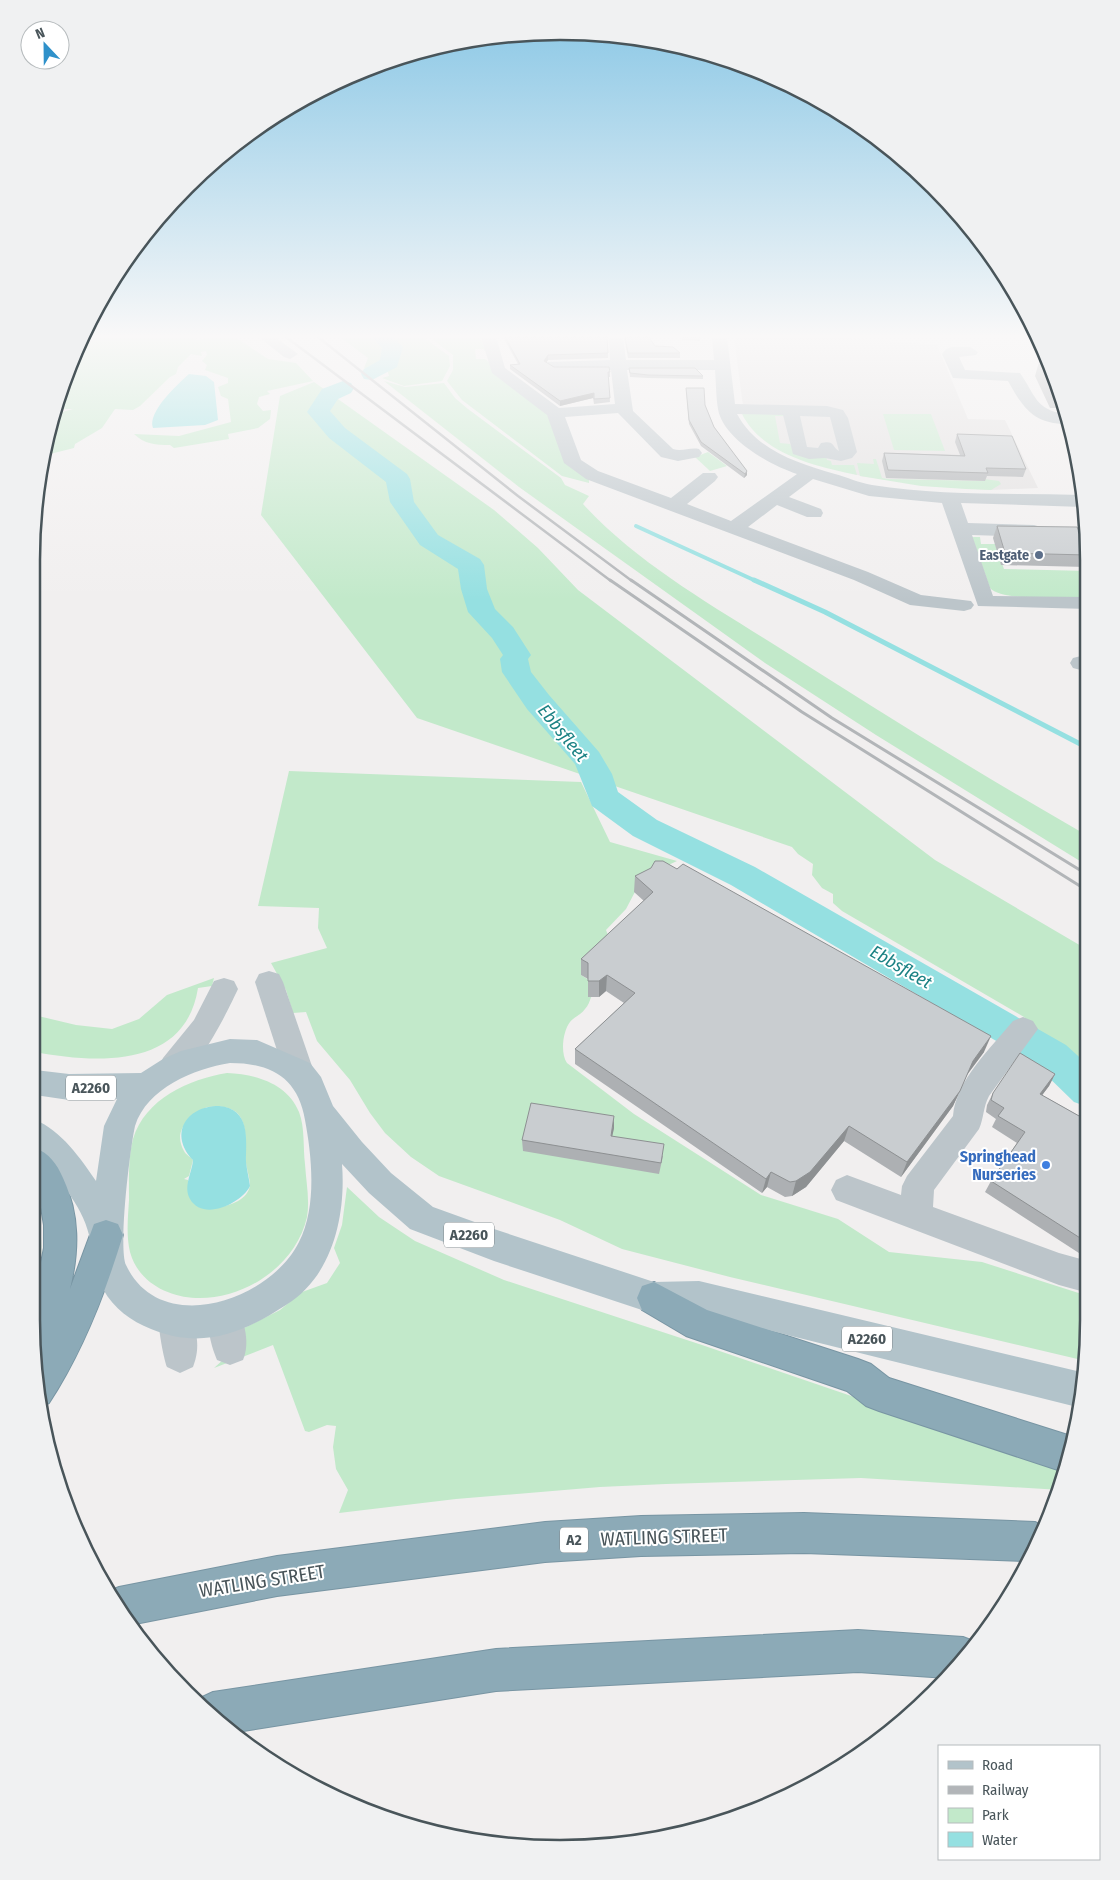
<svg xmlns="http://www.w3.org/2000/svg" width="1120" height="1880" font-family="'Fira Sans Condensed',sans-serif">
<rect width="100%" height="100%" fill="#f1efef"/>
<path fill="#e2e0e0" d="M734,337H836L937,345L968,419L1005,420L1038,488L991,490L929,486L861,476L789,453L744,414Z"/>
<g fill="#c2e9ca" fill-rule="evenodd">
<path d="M95,337H147L148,339L157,337H193L197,340L211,337H235L268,359L296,363L313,381L267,391L270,394L259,397L257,404L263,411L271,410L270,419L258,428L228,434L229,439L174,448L170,445C156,445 144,444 134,434L179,436L231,422L228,399L221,396L218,387L228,383V378L205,370L207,365L202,361L207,355L206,351L201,352L202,356L191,354L178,367L176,374L170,377L140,406L133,410L115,409L102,428L75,444L74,448L46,455L55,414L73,409H56L59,390L79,350Z"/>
<path d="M340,337H423L449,356L450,366L442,381L404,386L382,378L389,376L387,369L368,371L364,368L368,358Z"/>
<path d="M429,337H480L484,347L489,349L484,351V349H475L476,359H485L490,363L542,407L589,477V483L562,476L462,400L447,381L453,370V355Z"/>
<path d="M384,381L405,387L444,383L455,398L468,409L561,478L565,485L589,496L583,504C637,563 710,604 778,647C880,712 983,776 1088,836V866L876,735L765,663L519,487Z"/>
<path d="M314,382L494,510L538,548L578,590L935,860L1088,950V1103L1057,1077L1018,1050L1027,1020L1024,1017L842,911L833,903V894L822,888L812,875L813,864L798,854L792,847L417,718L261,515L280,396Z"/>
<path d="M747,413H779L785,416H775L780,443L790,444L793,450L826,457L827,460L831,461L832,465H854L857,475C816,466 763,455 742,414Z"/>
<path d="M883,414H931L945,451L894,450Z"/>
<path d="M708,452L727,466L710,471L695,457Z"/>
<path d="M873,459H876L882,478L888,479L985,481L984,479L999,481L1001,484L991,490L966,489L921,486L860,476L857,463L874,464Z"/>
<path d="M972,537H980L981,544H995L1004,569L1088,571V598C1068,597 1002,602 990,588Z"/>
<path d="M289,771L581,782L610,842L677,861L662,868L637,888L626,909L606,930L609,938L581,975L598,986C589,996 592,1001 585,1009C581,1015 574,1017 570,1022C563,1031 560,1053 567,1063L634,1114L761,1195L838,1219L889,1252L982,1262L1088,1296L1086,1361L730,1277L622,1249L560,1220L439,1176L411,1157L385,1133L370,1113L350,1080L317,1041L306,1012L293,1013L286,990L271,963L327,948L318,928L319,908L258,906Z"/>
<path d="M214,978L212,986L198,988C185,1070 96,1063 34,1052V1015L76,1025L112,1029L139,1019L167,995Z"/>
<path d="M227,1073C255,1074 287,1083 299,1112C305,1127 303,1148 305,1164C306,1181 310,1200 307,1217C296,1266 244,1300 196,1298C168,1297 138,1282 130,1252C126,1236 128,1217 129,1200C129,1180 128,1158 133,1139C145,1099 189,1079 227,1073ZM207,1107C251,1102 245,1132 246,1163C247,1170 250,1179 250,1185C248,1206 204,1216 190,1198L188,1180L184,1179L189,1176L193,1160C191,1157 186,1155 184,1151C172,1130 190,1116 207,1107Z"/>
<path d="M347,1187L379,1217L415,1241L504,1280L702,1345L1065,1469L1061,1490L861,1478L666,1484L600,1487L456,1499L339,1513L348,1490L336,1469L333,1447L336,1426L327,1425L309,1432L305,1431L273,1345L214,1368L245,1340L242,1329L280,1310L302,1292L327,1283L340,1263L334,1248L342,1225Z"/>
<path d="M35,1208C44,1233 43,1262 35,1288Z"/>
</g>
<g fill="#95e0e1">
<path d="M189,374L206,376L214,382L218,420L205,425L153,428C147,412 178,384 189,374Z"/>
<path d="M219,1106C251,1109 246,1139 246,1162C247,1171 249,1178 250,1186C242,1203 203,1222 190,1199C183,1186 192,1173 193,1160C169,1135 185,1106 219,1106Z"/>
</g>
<path fill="#f1efef" d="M366,369L381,381L346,390L335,382Z"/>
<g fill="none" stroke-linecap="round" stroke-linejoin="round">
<path stroke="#95e0e1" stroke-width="4" d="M636,526L756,581"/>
<path stroke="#95e0e1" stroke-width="5" d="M754,580L825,612L1088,748"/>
<g fill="#95e0e1" fill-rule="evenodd">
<path d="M372,337H393L403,347L397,367L372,380L364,379L361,374L364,369L380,360L382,348Z"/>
<path d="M343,381L351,383L354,388L351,393L338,399L330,411L345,428L407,474L410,479L414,502L438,535L480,559L484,565L487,589L495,609L513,627L531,655L528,659L531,672L549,695L599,752L612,774L618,792L657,820L755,867L1066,1045L1088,1065V1107L1074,1102L1038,1067L1013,1051L1011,1046L998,1042L731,885L633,836L592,806L575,764L527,709L502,672L500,659L503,655L492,638L468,612L461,589L458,569L420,545L390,502L386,482L329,438L307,412L322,389Z"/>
</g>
<g stroke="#7895a3" stroke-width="2">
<g id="highway">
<path d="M35,1148C49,1153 57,1164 63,1178C80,1215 79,1251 70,1289L94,1224L106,1220L118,1224L123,1235C105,1294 83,1351 49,1403L40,1407C36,1390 31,1367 40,1352L36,1353L35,1291L44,1248V1225L40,1202L35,1188Z"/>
<path d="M654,1282L707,1310L858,1359L871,1364L889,1378L1071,1436L1064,1472L879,1411L866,1406L847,1391L686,1336L642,1310L637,1298L642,1286Z"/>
<path d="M804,1513L1035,1522L1043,1526L1025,1561L804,1553L641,1556L545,1562L277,1596L130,1625L109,1591L119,1587L277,1556L545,1522L641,1516Z"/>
<path d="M858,1630L963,1637L976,1642L947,1678L858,1672L496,1691L231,1733L198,1699L213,1692L496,1649Z"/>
</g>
</g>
<g fill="#bcc5ca" fill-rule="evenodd">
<path d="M86,337H98L87,346L80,347Z"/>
<path d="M259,337H275L298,354L290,359L284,357Z"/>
<path d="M481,337H496L505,368L559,408L615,404L611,370H554L548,368L546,365L548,362L610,360L609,337H623L626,360H714L712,337H727L735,404L827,406L843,410L848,418L857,452L852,458L841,461L825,458L809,459L793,454L783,415L737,414C757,451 798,463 835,474C847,477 859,483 872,485C940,496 1012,493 1082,495L1083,507L961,503L968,523L1034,525L1041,527L1044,531L1041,535L1034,537L972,535L993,596L1088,597V609L978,606L942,503L869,496L813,479L789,497L821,509L823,513L821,517H807L777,505L748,527L868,572L921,595L971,601L974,605L971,609L964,611L910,605L854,580L586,479L564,463L547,415L492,373ZM627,370H715C716,382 716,397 718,409C723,439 770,465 797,474L731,521L687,504L715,481L718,477L715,473H703L671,498L598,471L581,460L565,417L618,413L661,457L678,461L699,457L702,453L699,449C690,447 682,452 673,449L633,411ZM800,416L830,417L839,451C831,446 835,440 821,443L818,448L807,447Z"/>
<path d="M952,347H970L978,352L976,355L959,357L965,370L1020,373C1035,394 1035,410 1065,414L1067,424C1034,424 1023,408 1008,381L953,378L942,354L946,349Z"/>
<path d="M1081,656L1088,658V672L1073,668L1070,663L1073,658Z"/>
<path d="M269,971L279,974L283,982L314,1072L310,1081L299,1084L288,1081L284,1072L255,982L259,974Z"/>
<path d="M224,978L234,981L238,989C229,1008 196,1078 174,1079C171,1079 166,1077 163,1076L159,1067L163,1058L194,1020L214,981Z"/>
<path d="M1023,1017L1033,1021L1038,1029L989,1096C983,1107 984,1118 979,1129L934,1190L933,1207L1059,1253L1088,1261V1293L1059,1285L836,1200L831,1190L836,1180L847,1175L901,1195L902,1186L907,1176L953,1116C956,1080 991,1048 1013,1021Z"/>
<path d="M225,1301L237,1306C245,1324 250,1343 243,1360L230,1365L217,1360C210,1343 205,1324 213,1306Z"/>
<path d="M176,1305L188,1310C197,1330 201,1347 193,1367L180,1373L167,1367C164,1360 158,1328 159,1321C159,1318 162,1313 164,1310Z"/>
</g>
<path fill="#b2c3ca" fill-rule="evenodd" d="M230,1039L257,1040L310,1063L321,1077L333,1106L362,1142L391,1173L433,1207L494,1229L654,1282L699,1281L1081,1372L1084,1373L1077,1407L699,1313L654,1314L494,1261L410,1229L369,1193L342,1164C346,1215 333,1276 286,1305C243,1333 202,1350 151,1329C131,1321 114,1309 103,1289C97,1279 90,1266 90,1254C89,1248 91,1241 89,1235C82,1204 56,1177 35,1154V1120C61,1130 81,1159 96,1181L104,1126L117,1099L69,1100L35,1095V1070L69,1074L141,1073L163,1059L181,1051ZM230,1063C271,1063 298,1078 305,1120C312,1157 317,1207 299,1242C270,1301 160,1338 126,1265C118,1248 130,1148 135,1126C147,1088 194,1069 230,1063Z"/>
<use href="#highway" fill="#8caab7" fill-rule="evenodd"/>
<g stroke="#b2b5b8" stroke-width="2.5">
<path d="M286,337L611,581"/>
<path d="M318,337L518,496L632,581"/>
</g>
<g stroke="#b2b5b8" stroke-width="3">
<path d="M610,580L802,712L1088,891"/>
<path d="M631,580L832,718L1088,875"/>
</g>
</g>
<g fill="#adb0b3">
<path d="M503,337H608V358L548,360L546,363L554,367L610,372V377H608L610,402L594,404L593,398L560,406L510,369V365L518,364Z"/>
<path d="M624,337H649L655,346L680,353V358H628Z"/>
<path d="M682,337H700V341L682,340Z"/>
<path d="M1041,355H1045L1061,390L1064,408H1050L1035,376Z"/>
<path d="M629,368L703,376V379L648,378L630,377Z"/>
<path d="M686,388L705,405L714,427L747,475L744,478L701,446L689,424Z"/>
<path d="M957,434L1026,469L1023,477L987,476L985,481L886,478L882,461L884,453L960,455L955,442Z"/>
<path d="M997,526L1088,549V561L1086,567L1001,565L993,538Z"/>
<path d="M635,876L984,1052L967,1075L953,1106L901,1177L844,1141L806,1187L792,1196L785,1197L767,1187L762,1193L575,1064V1049L624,1003L606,991L599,997H588V979L581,975V959L644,901L634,892Z"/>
<path d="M1055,1074L1049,1086L1042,1095L1088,1121V1248L1082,1255L985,1192L991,1181L1017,1143L992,1127L996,1119L986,1112L987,1105L993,1093Z"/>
<path d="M614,1128L612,1136L663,1156L659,1174L523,1151L522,1140Z"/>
</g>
<g fill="#8d9092">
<path d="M548,355V360L544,366V361Z"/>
<path d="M594,393L593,398L560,406V401Z"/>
<path d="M747,471V475L744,478L745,474Z"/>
<path d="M607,975L606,991L599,997V981Z"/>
<path d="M991,1036L984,1052L966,1076L973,1061Z"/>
<path d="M1055,1074L1049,1086L1034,1106L1040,1094Z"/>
<path d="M960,1091L953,1106L901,1177L907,1162Z"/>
<path d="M614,1116V1128L610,1147L611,1136Z"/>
<path d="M849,1126L844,1141L806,1187L792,1196L796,1181Z"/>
<path d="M771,1172L767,1187L762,1193L766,1179Z"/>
</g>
<g fill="#c9cdd0" stroke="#8d9092">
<path d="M505,337H607L608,353L548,355L544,361L554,367H609L610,372H608L610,398L594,399V393L560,401L510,365L520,364Z"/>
<path d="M625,337H649L655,346L673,347L680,353H628Z"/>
<path d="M1041,355H1045L1059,386H1057Z"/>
<path d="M629,368H695L703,376L648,375L630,373Z"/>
<path d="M686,388H704L705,405L714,427L747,471L745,474L701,442L689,420Z"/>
<path d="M957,434L1012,436L1026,469L986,468L988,473L888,470L884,453L965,456Z"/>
<path d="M997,526L1077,527L1088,549V555L1005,553Z"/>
<path d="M655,861H663L677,869L683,864L991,1036L973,1061L960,1091L907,1162L849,1126L810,1172L796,1181L790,1182L771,1172L766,1179L575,1049L635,993L607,975L599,981H588V963L581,959L653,892L635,876L651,868Z"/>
<path d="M1020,1053L1055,1074L1040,1094L1088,1121V1243L991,1181L1025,1132L998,1116L1004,1108L991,1100L993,1093Z"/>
<path d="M531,1103L614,1116L611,1136L664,1144L661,1163L522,1140Z"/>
</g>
<linearGradient id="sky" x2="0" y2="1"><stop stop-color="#87c6e5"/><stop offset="0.56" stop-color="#f9f8f8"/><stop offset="1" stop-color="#f9f8f8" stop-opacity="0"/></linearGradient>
<rect width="1120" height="600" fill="url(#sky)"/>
<circle fill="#5c6f8a" stroke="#fff" stroke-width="2" cx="1039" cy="555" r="5"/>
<circle fill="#3f7fe0" stroke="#fff" stroke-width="2" cx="1046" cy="1165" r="5"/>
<g text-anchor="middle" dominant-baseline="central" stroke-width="4" stroke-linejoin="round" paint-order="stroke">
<g font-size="14" font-weight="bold" fill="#4e5e75" stroke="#fff" text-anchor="end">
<text x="1029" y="555">Eastgate</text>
</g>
<g fill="#fff" stroke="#80888c" stroke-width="1">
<rect x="66" y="1075.5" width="50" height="25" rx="4"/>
<rect x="444" y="1222.5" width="50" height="25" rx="4"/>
<rect x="842" y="1326.5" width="50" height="25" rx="4"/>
<rect x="560" y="1527.5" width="28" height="25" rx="4"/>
</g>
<g font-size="15" font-weight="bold" fill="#49555a">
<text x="91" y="1088">A2260</text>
<text x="469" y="1235">A2260</text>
<text x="867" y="1339">A2260</text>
<text x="574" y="1540">A2</text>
</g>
<g font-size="16" font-weight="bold" fill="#366cbe" stroke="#fff" text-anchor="end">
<text x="1036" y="1156">Springhead<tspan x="1036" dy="18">Nurseries</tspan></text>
</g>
<g font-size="18" font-style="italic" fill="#1c8284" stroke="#fff">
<text transform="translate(563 733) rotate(51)">Ebbsfleet</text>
<text transform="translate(901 967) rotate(30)">Ebbsfleet</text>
</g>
<g font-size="19" fill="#49555a" stroke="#fff">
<text transform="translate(664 1537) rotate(-2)">WATLING STREET</text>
<text transform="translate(262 1581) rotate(-9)">WATLING STREET</text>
</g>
</g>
<path d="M0 0H1120V1880H0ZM560 40H560A520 520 0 0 1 1080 560V1320A520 520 0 0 1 560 1840H560A520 520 0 0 1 40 1320V560A520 520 0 0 1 560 40Z" fill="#f0f1f2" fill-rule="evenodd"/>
<path fill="none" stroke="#49555a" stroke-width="2.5" d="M560 40H560A520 520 0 0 1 1080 560V1320A520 520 0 0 1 560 1840H560A520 520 0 0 1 40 1320V560A520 520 0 0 1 560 40Z"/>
<rect x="938" y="1745" width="162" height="115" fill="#ffffff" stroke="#b6bbbd"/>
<rect x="948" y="1761" width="25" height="8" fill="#b2c3ca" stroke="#b6bbbd"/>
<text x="982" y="1770" font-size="15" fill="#49555a">Road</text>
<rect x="948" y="1786" width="25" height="8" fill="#b2b5b8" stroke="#b6bbbd"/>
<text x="982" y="1795" font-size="15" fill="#49555a">Railway</text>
<rect x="948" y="1808" width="25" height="15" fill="#c2e9ca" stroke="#b6bbbd"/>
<text x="982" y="1820" font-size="15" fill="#49555a">Park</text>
<rect x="948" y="1832" width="25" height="15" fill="#95e0e1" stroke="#b6bbbd"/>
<text x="982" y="1845" font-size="15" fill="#49555a">Water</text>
<g transform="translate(45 45) rotate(338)"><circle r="24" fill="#ffffff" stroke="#b6bbbd"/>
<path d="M0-4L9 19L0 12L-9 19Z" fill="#2f91ca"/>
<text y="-8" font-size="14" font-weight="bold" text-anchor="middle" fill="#49555a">N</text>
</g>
</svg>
